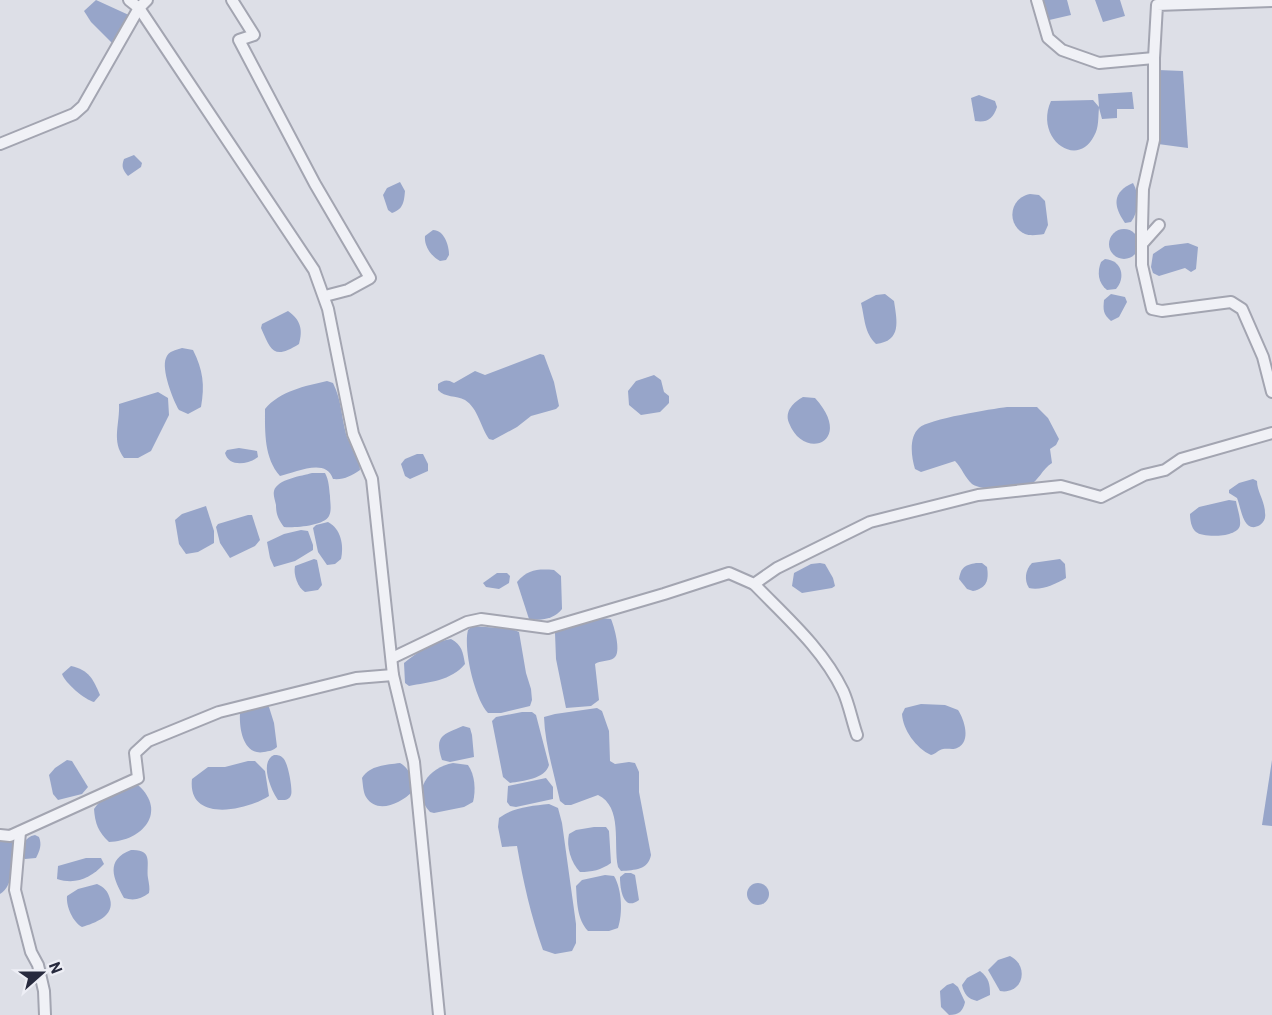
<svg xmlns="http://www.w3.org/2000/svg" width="1272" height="1015" font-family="Barlow,sans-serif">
<rect width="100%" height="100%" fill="#dddfe7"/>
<g fill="#97a5c9">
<path d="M96,0L131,16L113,44L91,22L84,11Z"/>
<path d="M1041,0H1067L1071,15L1045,21Z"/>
<path d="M1095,0H1120L1125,16L1103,22Z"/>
<path d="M1158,70L1183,71L1188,148L1158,144Z"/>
<path d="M1132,92L1134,109H1117V118L1102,119L1099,108C1098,117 1099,128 1094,136C1077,170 1034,138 1051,101L1093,100L1099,107L1098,94Z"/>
<path d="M979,95L995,101L997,107C993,119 987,123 975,121L971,98Z"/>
<path d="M134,155L142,163L141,167L128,176C123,170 121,167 124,159Z"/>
<path d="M400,182L405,191C404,201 404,209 392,213L388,210L383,195L387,188Z"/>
<path d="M1133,183C1140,195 1139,211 1131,222L1125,223C1113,206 1112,192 1133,183Z"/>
<path d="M1030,194L1039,195L1045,201L1048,225L1044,234C1038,235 1030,236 1025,234C1006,225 1009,198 1030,194Z"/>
<circle cx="1124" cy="244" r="15"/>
<path d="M433,230C444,230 449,245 449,255L446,260L440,261C431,256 424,246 425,236Z"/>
<path d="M1188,243L1198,247L1196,269L1191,272L1185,268L1159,276L1153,273L1151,267L1153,254L1165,246Z"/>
<path d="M1105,259C1122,260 1126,278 1116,289L1107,290C1098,283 1097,272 1101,262Z"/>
<path d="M885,294L894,301C897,321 902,341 876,344C864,332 865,319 861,303L876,295Z"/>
<path d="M1111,294L1125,297L1127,302L1119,317L1111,321C1103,314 1103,310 1104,300Z"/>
<path d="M288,311C301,320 303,330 299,344C274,360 271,351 261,328L262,324Z"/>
<path d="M182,348L193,350C203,370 205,385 201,407L188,414L179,410C173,400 161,369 166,358C168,351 176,350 182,348Z"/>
<path d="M540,354L544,355L554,382L559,406L556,409L531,416L517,427L493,440L489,439C481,428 478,408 465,400C456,395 445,398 438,390V384C444,380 447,379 454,383L475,371L485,375Z"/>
<path d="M654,375L661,380L664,392L669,396V403L660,412L641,415L629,405L628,391L636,381Z"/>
<path d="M327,381L333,383C342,402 341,415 346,434C350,447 360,456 360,470C351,476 344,480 333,479C326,457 295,473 280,476C264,458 265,432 265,409C280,391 305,386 327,381Z"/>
<path d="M158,392L168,398L169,415L151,451L138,458H124C111,441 120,424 119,404Z"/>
<path d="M803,397L815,398C855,442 804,462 789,423C784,411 794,402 803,397Z"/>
<path d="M1007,407H1037L1048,418L1059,439L1056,445L1050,449L1052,463C1042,469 1039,481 1028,486C1018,490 981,491 972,484C965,478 962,468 955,461L921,472L915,469C911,456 909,437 919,428C928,419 992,409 1007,407Z"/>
<path d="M239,448L257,451L258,457C249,464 229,468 225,453L227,450Z"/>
<path d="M417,454H423L428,464V471L410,479L405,476L401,464L405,459Z"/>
<path d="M312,473H325C329,480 329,488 330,496C330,502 332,510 329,516C324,526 294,528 284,527C278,519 276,514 276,505C275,500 273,495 274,491C277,479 302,476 312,473Z"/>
<path d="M1253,479L1257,481C1257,492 1265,501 1265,513C1266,518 1264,522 1260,525C1243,535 1241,507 1237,498L1229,493V490L1239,483Z"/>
<path d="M1229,500L1236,501C1237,508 1241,518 1240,525C1238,538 1203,538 1196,532C1191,528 1190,519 1190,514L1199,507Z"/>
<path d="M206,506L214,531V543L198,552L186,554L179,544L175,520L182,514Z"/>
<path d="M248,515H252L260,540L255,546L230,558L220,543L216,527L218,524Z"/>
<path d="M328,522C341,529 344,545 341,559L335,564L327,565L318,552L313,528L316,525Z"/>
<path d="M301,530L308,531L313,545V550L295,561L274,567L270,558L267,542L284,534Z"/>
<path d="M314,559L317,560L322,585L318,590L305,592C298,588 293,574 295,566Z"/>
<path d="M1060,559L1065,564L1066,578C1056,584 1041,591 1029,588C1024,580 1025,570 1032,563Z"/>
<path d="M820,563L825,564L833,578L835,586L832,588L802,593L792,586L794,573L811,564Z"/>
<path d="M976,563H982L987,567C989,580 987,588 973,591L967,589L959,579C961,567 965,565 976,563Z"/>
<path d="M554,570L561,576L562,609C554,619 542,621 529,619L517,582C528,569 538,569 554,570Z"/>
<path d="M497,573H507L510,576L509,583L499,589L486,587L483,583Z"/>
<path d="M601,618L611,619C614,626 622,653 614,658C609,662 600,660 595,664L599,700L591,706L566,708L556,659L555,633L560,629Z"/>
<path d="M472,626L512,629L519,632L526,673L531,689L532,700L530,706L501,713H488C475,699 463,649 468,630Z"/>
<path d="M451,639C462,645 463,652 465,664C451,681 429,682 409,686L405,683L404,663C417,652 435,641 451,639Z"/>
<path d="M71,666C89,670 93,679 100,695L94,702C85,700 65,683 62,674Z"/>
<path d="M921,704L945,705L958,710C964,719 972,742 957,748C953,750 948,748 943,749C938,750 936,754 931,755C916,748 903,730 902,714L905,708Z"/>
<path d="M263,706L269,707L274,723L277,747C273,751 269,751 264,752C243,756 239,728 240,713Z"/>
<path d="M597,708L602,711L609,731L610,761L615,764L629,762L635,763L639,772V792L651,855C648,870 635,870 621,871L618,867C613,844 623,807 598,795L571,805H565L560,801C554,773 545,745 544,717L555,714Z"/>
<path d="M522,712H532L536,715L549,765C545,779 523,781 510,783L503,777L492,721L496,717Z"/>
<path d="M463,726L470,728L472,735L474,757L450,762L442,760C434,735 443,735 463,726Z"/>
<path d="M274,755C278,755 280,755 283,758C288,762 293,790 291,795C289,801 283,800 278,800C271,790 259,762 274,755Z"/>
<path d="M67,760L72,761L88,787L82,794L58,800L53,794L49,775L55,768Z"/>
<path d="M1272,760V826L1262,825Z"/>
<path d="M248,761H255L265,771L269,796C246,811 187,823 192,779L208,767H225Z"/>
<path d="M400,763C412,770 411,779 412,792C401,803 377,815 366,797C363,792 363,784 362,778C370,765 386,765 400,763Z"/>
<path d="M453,763L468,765C475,775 476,790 473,802L464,807L434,813L430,812C410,791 429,767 453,763Z"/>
<path d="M546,778L553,787V799L516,807L510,806L507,802L508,786Z"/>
<path d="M138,785C168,812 142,841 109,842C98,832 95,823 94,809C103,795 122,786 138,785Z"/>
<path d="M549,804L558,808L562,823L576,924V943L572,951L555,954L543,950C531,916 523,881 517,846L502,847L498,827L499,818C514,807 531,806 549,804Z"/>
<path d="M594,827H606L609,831L611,863C601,870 592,872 580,872C571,863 566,846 569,834L576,830Z"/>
<path d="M35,835L39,837C42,845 40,850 36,858L25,859L20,855C23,846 24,837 35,835Z"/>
<path d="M11,840L14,844C12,861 15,885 0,894V841Z"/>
<path d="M131,850C154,849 146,864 148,878C149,884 150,888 149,893C141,899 134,901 124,898C113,878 105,860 131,850Z"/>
<path d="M86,858H101L104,864C91,878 76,885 57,879L58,866Z"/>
<path d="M625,873H631L635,875L639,900C623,912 620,889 620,877Z"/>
<path d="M605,875L614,876C622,889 623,914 618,928L609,931H588C577,919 577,902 576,886L582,880Z"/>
<circle cx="758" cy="894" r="11"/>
<path d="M97,884C104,887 108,891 110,899C115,916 95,923 82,927C73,922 66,907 67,896L78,889Z"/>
<path d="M1010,956C1030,966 1023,995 1000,991L988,970L998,960Z"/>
<path d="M980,971C989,978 990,984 990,995L977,1001C968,999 964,994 962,985L967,978Z"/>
<path d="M953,983L958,987L965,1002C963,1011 959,1015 949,1015L941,1007L940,991L947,985Z"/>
</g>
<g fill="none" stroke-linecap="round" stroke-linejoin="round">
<g stroke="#a3a5b1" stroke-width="14">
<g id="minor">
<path d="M129,0L139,8L314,270L328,309L353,434L372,479L393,675L414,762L439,1015"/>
<path d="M232,0L254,35L239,40L315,184L370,278L348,290L325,296"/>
<path d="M1037,0L1048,38L1062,50L1099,63L1154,58"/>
<path d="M1272,1L1157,5L1154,58V140L1143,189L1142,227V265L1152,309L1162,311L1231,302L1242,309L1263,357L1272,392"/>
<path d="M0,144L74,114L83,106L139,8L147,0"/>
<path d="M1142,244L1159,225"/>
<path d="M754,584C786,617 823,649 843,691C849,704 852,721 857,735"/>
<path d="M392,658L467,622L481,619L548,628L664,594L729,573L754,584L777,568L870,522L978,495L1061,486L1101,497L1144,475L1165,470L1181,459L1272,433"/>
<path d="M20,832L15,890L31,952L38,965L44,991L45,1015"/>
<path d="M0,835L10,836L138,778L135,753L148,741L219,712L356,678L393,675"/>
</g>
</g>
<use href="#minor" stroke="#f0f1f6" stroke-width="10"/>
</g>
<g transform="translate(42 973) rotate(69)" stroke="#edeef5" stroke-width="4.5" paint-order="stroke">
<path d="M0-4.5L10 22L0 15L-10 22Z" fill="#272a3e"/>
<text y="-9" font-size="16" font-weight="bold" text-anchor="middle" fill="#272a3e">N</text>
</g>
</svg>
